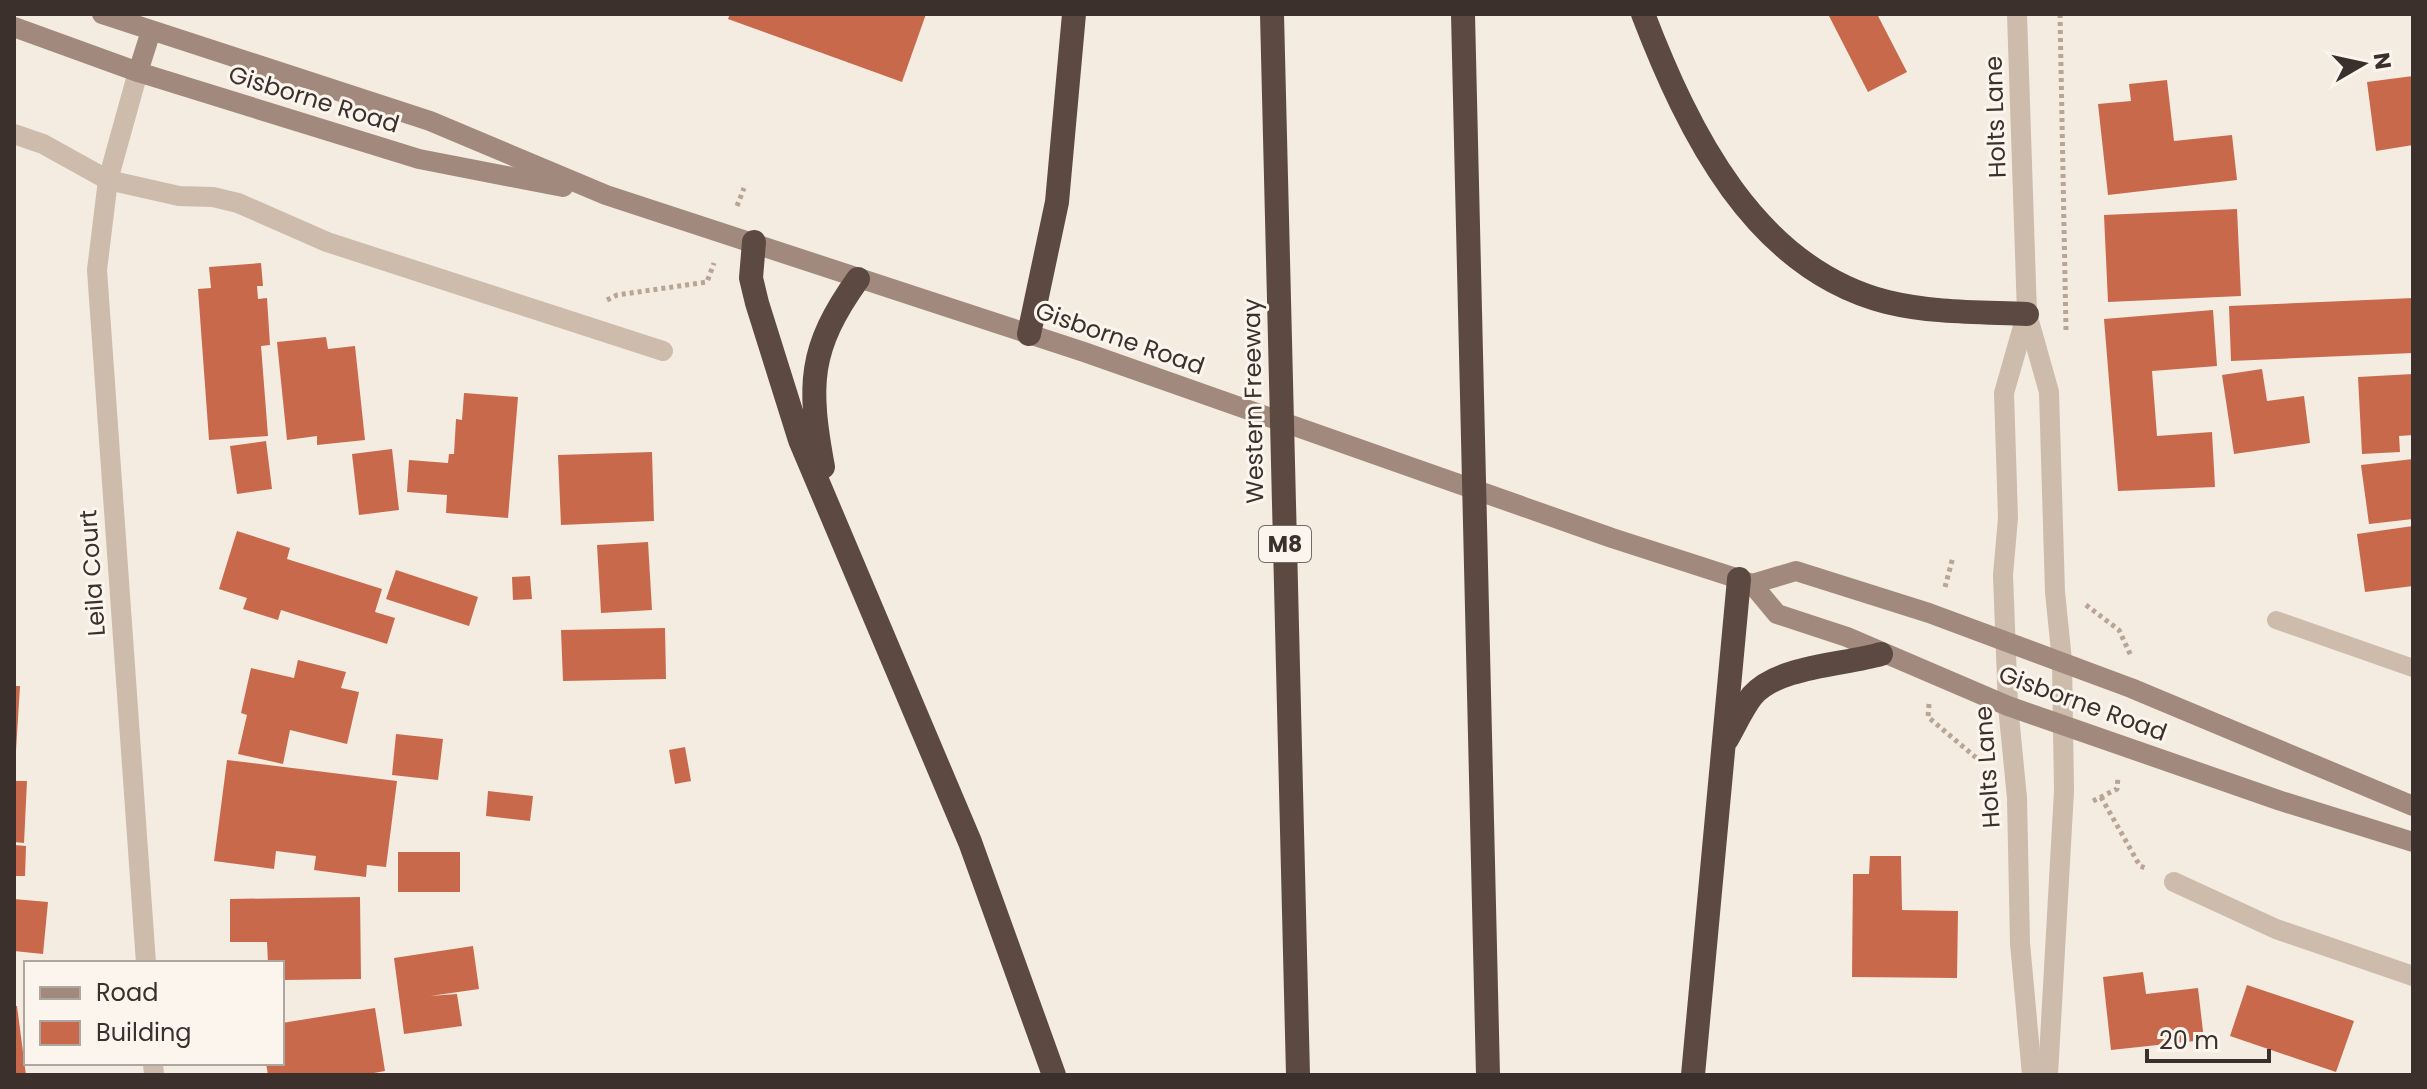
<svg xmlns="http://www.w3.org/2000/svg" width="2427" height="1089" font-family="Poppins,sans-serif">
<rect width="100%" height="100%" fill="#f4ebe1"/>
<g fill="#c8694b">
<path d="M730,14H926L902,82L728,19Z"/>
<path d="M1828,14H1877L1907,72L1868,92Z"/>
<path d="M2413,76V145L2376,151L2367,82Z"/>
<path d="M2167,80L2174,141L2232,135L2237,180L2108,195L2098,104L2131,101L2129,84Z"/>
<path d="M2237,209L2241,296L2108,302L2104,215Z"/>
<path d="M261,263L263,286H257L258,299L267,298L270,345L261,346L268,436L209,440L198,289L211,288L209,267Z"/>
<path d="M2413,298V353L2231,361L2229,306Z"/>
<path d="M2213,310L2217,366L2152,371L2157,436L2212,432L2215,487L2118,491L2104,319Z"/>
<path d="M326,337L328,349L355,346L365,440L317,445V436L287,440L277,342Z"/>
<path d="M2262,369L2267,401L2304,396L2310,443L2234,454L2222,375Z"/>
<path d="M2413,374V435L2399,436L2400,452L2362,454L2358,377Z"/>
<path d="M464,393L518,397L508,518L446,513L447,495L407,492L409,460L448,463L449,454H454L456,419L462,420Z"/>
<path d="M266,441L272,489L237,494L230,446Z"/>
<path d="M392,449L399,510L359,515L352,454Z"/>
<path d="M652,452L654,521L561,525L558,455Z"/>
<path d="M2413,459V519L2369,524L2361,465Z"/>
<path d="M2413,526V586L2365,592L2357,534Z"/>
<path d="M237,531L290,548L287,559L382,589L375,612L395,618L387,644L281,610L278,620L243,609L247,598L219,589Z"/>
<path d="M648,542L652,610L601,613L597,545Z"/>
<path d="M396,570L478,597L469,626L386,599Z"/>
<path d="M530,576L532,599L513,600L512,577Z"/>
<path d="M665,628L666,679L563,681L561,630Z"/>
<path d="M298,660L346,672L341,688L359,692L347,744L290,730L283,764L238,754L247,715L241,713L251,668L294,678Z"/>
<path d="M14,686H20L16,751H14Z"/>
<path d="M396,734L443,739L438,780L392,775Z"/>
<path d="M685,747L691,781L675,784L669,750Z"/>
<path d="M227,760L397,781L386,867L367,865L366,877L314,870L316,856L276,851L274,869L214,861Z"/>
<path d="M14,781H27L24,843L14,842Z"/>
<path d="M488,791L533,796L530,821L486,816Z"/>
<path d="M14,845L26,846L25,876H14Z"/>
<rect x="398" y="852" width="62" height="40"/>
<path d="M1870,856H1901L1902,910L1958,911L1957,978L1852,977L1853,874H1869Z"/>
<path d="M360,897L361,979L282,980V963H268L267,942H230V899Z"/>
<path d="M14,899L48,902L43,954L14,951Z"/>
<path d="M473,946L479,989L430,996L457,994L462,1026L404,1034L394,958Z"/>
<path d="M2143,972L2146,994L2198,988L2204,1040L2111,1050L2103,977Z"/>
<path d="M2247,985L2354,1021L2336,1072L2230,1036Z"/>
<path d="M14,1006H17L26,1075H14Z"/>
<path d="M375,1008L385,1071L363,1075H268L266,1063H282V1023Z"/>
</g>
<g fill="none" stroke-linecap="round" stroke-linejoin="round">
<g stroke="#b9a596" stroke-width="5" stroke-dasharray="4 4" stroke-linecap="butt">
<path d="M2060,14L2066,331"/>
<path d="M737,206L744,188"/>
<path d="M607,300L617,295L707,282L714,263"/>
<path d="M1945,587L1953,557"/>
<path d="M2086,605L2119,630L2131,656"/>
<path d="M1929,704L1928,717L1980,761"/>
<path d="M2101,797L2140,866L2148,869"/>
<path d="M2093,801L2117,789L2118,777"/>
</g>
<path stroke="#cdbbac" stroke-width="18" d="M2276,620L2413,668"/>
<g stroke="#cdbbac" stroke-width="20">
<path d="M2017,14L2027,314L2049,392L2055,592L2062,661L2064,791L2048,1075"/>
<path d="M138,72L108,180L97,270L146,963"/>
<path d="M14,134L43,144L108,180L179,196L213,197L238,203L327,242L663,351"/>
<path d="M2026,316L2004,393L2008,518L2003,575L2008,706L2017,798L2020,943L2032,1075"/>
<path d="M2174,882L2276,929L2413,976"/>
<path d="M153,1063L154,1075"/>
</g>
<g stroke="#a18a7d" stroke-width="20">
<path d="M102,14L430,121L606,195L1084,352L1612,538L1739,579L1752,584L1777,614L1847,637L2008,706L2281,801L2413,842"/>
<path d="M14,27L138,72L419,159L563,187"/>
<path d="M138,72L151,31"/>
<path d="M1752,584L1796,571L1929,613L2131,688L2413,806"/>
</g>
<g stroke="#5c4a42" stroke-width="24">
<path d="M1272,14L1298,1075"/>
<path d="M1463,14L1488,1075"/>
<path d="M1643,14C1688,131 1754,268 1887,302C1932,313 1980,312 2027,314"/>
<path d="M754,242L751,278L757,303L800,440L970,842L1054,1075"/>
<path d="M1029,334L1057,202L1074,14"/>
<path d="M823,467C808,385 808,349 858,279"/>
<path d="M1727,739C1735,725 1742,709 1752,696C1777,666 1844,665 1881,654"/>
<path d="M1693,1075L1739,579"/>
</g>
</g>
<g text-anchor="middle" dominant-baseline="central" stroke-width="6" stroke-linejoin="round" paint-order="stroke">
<rect fill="#fbf5ee" stroke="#756b66" stroke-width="2" x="1259" y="526" width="52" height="36" rx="6"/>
<g font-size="22" font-weight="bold" fill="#3b302b">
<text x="1285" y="544">M8</text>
</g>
<g font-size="24" fill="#3b302b" stroke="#fbf5ee">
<text transform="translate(314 99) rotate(17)">Gisborne Road</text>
<text transform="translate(1995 117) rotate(-92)">Holts Lane</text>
<text transform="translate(1120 338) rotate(19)">Gisborne Road</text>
<text transform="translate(1253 401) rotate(-91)">Western Freeway</text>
<text transform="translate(92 573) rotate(-94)">Leila Court</text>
<text transform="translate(2083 703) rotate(20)">Gisborne Road</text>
<text transform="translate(1987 767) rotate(-94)">Holts Lane</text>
</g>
</g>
<rect width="2427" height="1089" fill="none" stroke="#3b302b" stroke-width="32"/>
<rect x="24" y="961" width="260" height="104" fill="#fbf5ee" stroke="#aea6a0" stroke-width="2"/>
<rect x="40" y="987" width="40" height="12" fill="#a18a7d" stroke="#aea6a0" stroke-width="2"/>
<text x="96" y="1001" font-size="24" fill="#3b302b">Road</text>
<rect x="40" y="1021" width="40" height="24" fill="#c8694b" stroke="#aea6a0" stroke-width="2"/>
<text x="96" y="1041" font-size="24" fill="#3b302b">Building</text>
<g transform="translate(2363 64) rotate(81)" stroke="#fbf5ee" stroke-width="6" paint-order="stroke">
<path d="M0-6L14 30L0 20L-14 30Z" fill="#3b302b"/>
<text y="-12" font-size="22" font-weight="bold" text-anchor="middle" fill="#3b302b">N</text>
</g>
<path d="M2147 1049v12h122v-12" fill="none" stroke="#3b302b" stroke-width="4"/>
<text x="2159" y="1049" font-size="24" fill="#3b302b" stroke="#fbf5ee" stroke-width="6" paint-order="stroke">20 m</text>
</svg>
